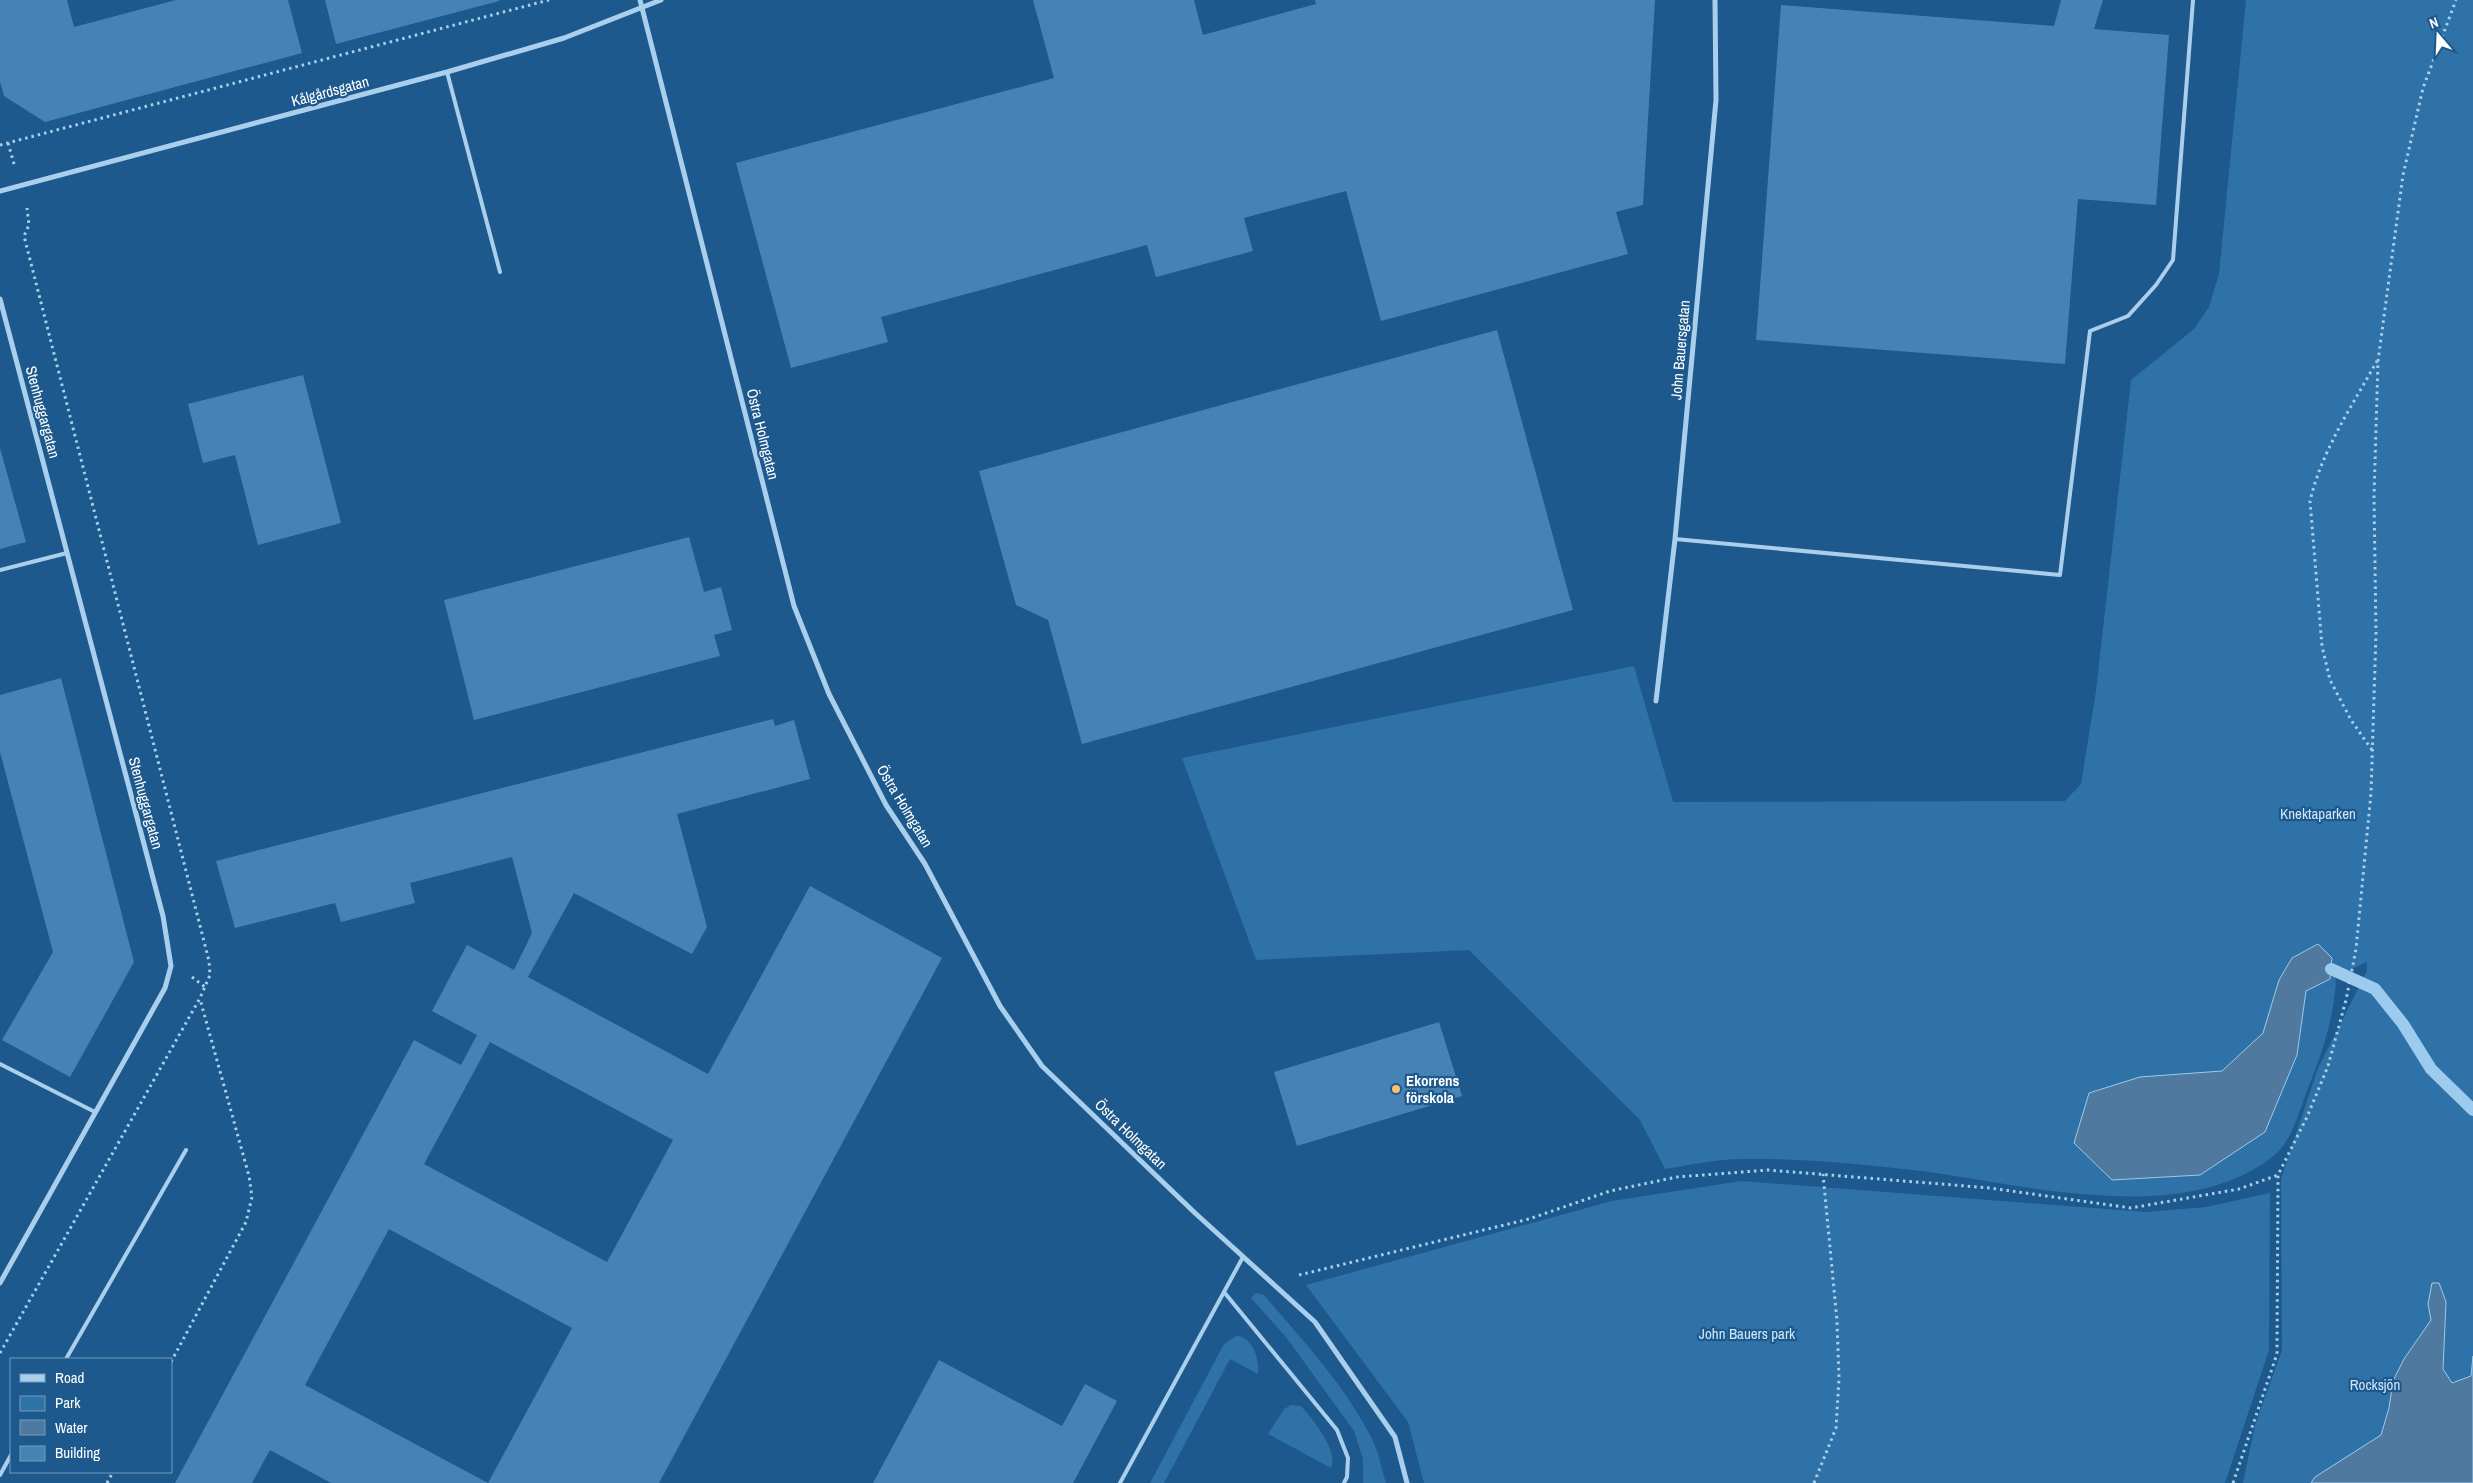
<svg xmlns="http://www.w3.org/2000/svg" width="2473" height="1483" font-family="'Archivo Narrow',sans-serif">
<rect width="100%" height="100%" fill="#1d598c"/>
<g fill="#2e72a8">
<path d="M2246,0H2473V1483H2243L2255,1425L2282,1350L2281,1179L2318,1068L2367,971V962L2336,976C2335,1015 2323,1050 2309,1086C2301,1106 2295,1130 2283,1146C2275,1157 2259,1167 2247,1173C2155,1220 2019,1184 1921,1171C1862,1164 1802,1158 1742,1159C1717,1159 1690,1165 1665,1169L1640,1120L1469,950L1256,960L1182,758L1634,666L1673,802L2065,801L2081,784L2096,691L2131,380L2194,329L2209,307L2219,274Z"/>
<path d="M1741,1181L2146,1212L2206,1207L2270,1193L2269,1350L2225,1483H1424L1408,1422L1306,1285L1612,1201Z"/>
<path d="M1256,1293L1264,1295C1302,1340 1345,1385 1372,1439C1379,1452 1381,1469 1386,1483H1363V1459L1354,1431L1286,1337L1251,1298Z"/>
<path d="M1236,1336C1253,1336 1260,1361 1258,1374L1230,1359L1164,1483H1150L1224,1344Z"/>
<path d="M1291,1405L1301,1406C1312,1418 1339,1451 1331,1468L1268,1434L1284,1409Z"/>
</g>
<g fill="#4f799e" stroke="#9dcbee">
<path d="M2318,944L2332,958L2330,979L2306,991L2297,1055L2265,1132L2200,1175L2112,1180L2074,1143L2089,1093L2140,1077L2222,1071L2263,1033L2279,980L2292,958Z"/>
<path d="M2432,1283H2439L2446,1302L2443,1369L2452,1383L2471,1376L2473,1356V1483H2311L2315,1477L2381,1435L2389,1408L2393,1381L2404,1359L2431,1320L2428,1304Z"/>
</g>
<g fill="none" stroke-linecap="round" stroke-linejoin="round">
<path stroke="#9dcbee" stroke-width="12" d="M2331,969L2375,989L2403,1024L2431,1069L2473,1110"/>
</g>
<g fill="#4683b4" fill-rule="evenodd">
<path d="M0,0H67L74,27L176,0H288L302,53L45,122L4,96L0,82Z"/>
<path d="M325,0H499V1L336,44Z"/>
<path d="M1033,0H1194L1203,35L1316,4L1315,0H1655L1643,205L1616,212L1628,254L1381,321L1346,191L1244,218L1253,251L1156,277L1147,245L881,317L888,342L791,368L736,163L1054,78Z"/>
<path d="M2061,0H2103L2094,29L2169,35L2156,205L2078,199L2065,364L1756,340L1781,5L2054,26Z"/>
<path d="M1497,330L1573,610L1082,744L1048,620L1016,605L979,471Z"/>
<path d="M303,375L341,523L258,545L235,455L203,463L188,404Z"/>
<path d="M0,448L26,542L0,549Z"/>
<path d="M689,537L704,592L721,587L732,630L714,635L720,656L474,720L444,600Z"/>
<path d="M61,678L134,962L70,1077L2,1040L53,952L0,752V695Z"/>
<path d="M773,719L775,726L794,720L810,779L677,814L707,927L692,954L574,893L528,977L708,1074L810,886L942,958L659,1483H331L270,1450L252,1483H175L414,1040L461,1065L477,1035L432,1011L467,945L514,970L532,933L512,857L410,883L415,903L341,922L335,903L235,928L216,861ZM490,1042L673,1140L607,1262L424,1164ZM389,1229L572,1328L488,1483L305,1385Z"/>
<path d="M1439,1022L1462,1096L1297,1146L1274,1072Z"/>
<path d="M939,1360L1062,1426L1085,1384L1117,1401L1073,1483H873Z"/>
</g>
<g fill="none" stroke-linecap="round" stroke-linejoin="round">
<g stroke="#aacfec" stroke-width="3" stroke-dasharray="2.5 4" stroke-linecap="butt">
<path d="M8,143L14,164"/>
<path d="M0,145L549,0"/>
<path d="M2372,750L2351,720L2330,680L2322,646L2310,501C2322,450 2352,406 2377,361"/>
<path d="M192,977L205,987"/>
<path d="M1299,1275L1529,1219L1610,1191L1677,1177L1768,1170L1990,1188L2131,1208L2239,1189L2278,1175"/>
<path d="M0,1353L200,998L210,975L209,961L24,236L29,225L27,208"/>
<path d="M171,1362L246,1222L252,1197L249,1176L200,999"/>
<path d="M107,1483L113,1472"/>
<path d="M1814,1483L1836,1428L1839,1378L1837,1321L1823,1174"/>
<path d="M2233,1483L2277,1354L2278,1175L2307,1117L2328,1066L2346,1000L2356,949L2371,793L2376,633L2374,497L2378,361L2403,175L2423,88L2456,0"/>
</g>
<g stroke="#aacfec" stroke-width="4">
<path d="M447,72L500,272"/>
<path d="M1675,539L2060,575L2090,331L2128,316L2156,285L2173,260L2193,0"/>
<path d="M0,570L67,553"/>
<path d="M0,1064L95,1112"/>
<path d="M1224,1292L1337,1430L1348,1458L1347,1477L1344,1483"/>
<path d="M66,1359L186,1150"/>
<path d="M0,1475L11,1455"/>
<path d="M1120,1483L1243,1257"/>
</g>
<g stroke="#aacfec" stroke-width="5">
<path d="M640,0L794,606L829,694L886,805L925,864L1000,1006L1042,1066L1195,1213L1315,1322L1395,1437L1407,1483"/>
<path d="M0,191L447,72L564,38L661,0"/>
<path d="M0,299L163,916L171,966L165,988L0,1283"/>
<path d="M1656,701L1675,539L1716,100L1715,0"/>
</g>
</g>
<circle fill="#fcc269" stroke="#1d598c" stroke-width="2" cx="1396" cy="1089" r="5"/>
<g text-anchor="middle" dominant-baseline="central" stroke-width="4.5" stroke-linejoin="round" paint-order="stroke">
<g font-size="15" fill="#fff" stroke="#1d598c">
<text transform="translate(330 91) rotate(-15)">Kålgårdsgatan</text>
<text transform="translate(1680 350) rotate(-85)">John Bauersgatan</text>
<text transform="translate(43 412) rotate(75)">Stenhuggargatan</text>
<text transform="translate(763 434) rotate(76)">Östra Holmgatan</text>
<text transform="translate(146 803) rotate(75)">Stenhuggargatan</text>
<text transform="translate(905 806) rotate(59)">Östra Holmgatan</text>
<text transform="translate(1131 1134) rotate(44)">Östra Holmgatan</text>
</g>
<g font-size="15" fill="#d0e7f9" stroke="#1d598c">
<text x="2318" y="813">Knektaparken</text>
<text x="1747" y="1333">John Bauers park</text>
<text x="2375" y="1384">Rocksjön</text>
</g>
<g font-size="15" font-weight="bold" fill="#fff" stroke="#1d598c" text-anchor="start">
<text x="1406" y="1080">Ekorrens<tspan x="1406" dy="17">förskola</tspan></text>
</g>
</g>
<rect x="10" y="1358" width="162" height="115" fill="#1d598c" stroke="#779bba"/>
<rect x="20" y="1374" width="25" height="8" fill="#aacfec" stroke="#779bba"/>
<text x="55" y="1383" font-size="15" fill="#ffffff">Road</text>
<rect x="20" y="1396" width="25" height="15" fill="#2e72a8" stroke="#779bba"/>
<text x="55" y="1408" font-size="15" fill="#ffffff">Park</text>
<rect x="20" y="1420" width="25" height="15" fill="#4f799e" stroke="#779bba"/>
<text x="55" y="1433" font-size="15" fill="#ffffff">Water</text>
<rect x="20" y="1446" width="25" height="15" fill="#4683b4" stroke="#779bba"/>
<text x="55" y="1458" font-size="15" fill="#ffffff">Building</text>
<g transform="translate(2438 35) rotate(341)" stroke="#1d598c" stroke-width="4" paint-order="stroke">
<path d="M0-4L9 19L0 12L-9 19Z" fill="#ffffff"/>
<text y="-8" font-size="14" font-weight="bold" text-anchor="middle" fill="#ffffff">N</text>
</g>
</svg>
